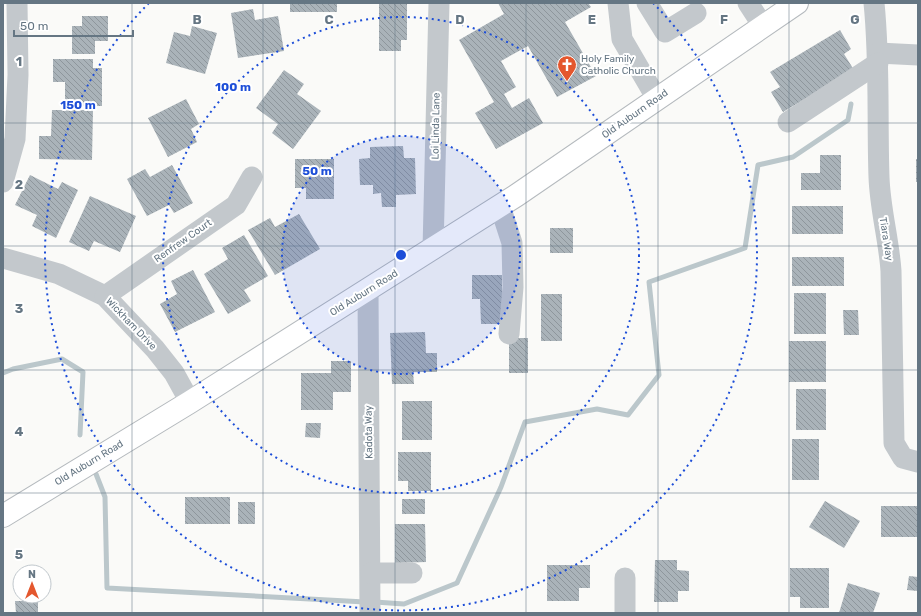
<svg xmlns="http://www.w3.org/2000/svg" width="921" height="616" font-family="Rubik,sans-serif">
<defs>
<pattern id="building-back-hatch" width="6" height="6" patternUnits="userSpaceOnUse"><rect width="6" height="6" fill="#aab3b9"/><path d="M-1 5l2 2M0 0l6 6M5-1l2 2" fill="none" stroke="#8e969c"/></pattern>
</defs>
<rect width="100%" height="100%" fill="#fafaf8"/>
<g fill="none" stroke-linecap="round" stroke-linejoin="round">
<g stroke="#bbc7cb" stroke-width="5">
<path d="M3,373L13,369L62,359L83,372L80,435"/>
<path d="M96,474L105,497L107,588L365,602"/>
<path d="M375,602L404,604L457,583L501,487L525,422L597,409L628,415L659,375L649,282L745,248L758,165L793,157L848,120L851,104"/>
</g>
</g>
<g fill="url(#building-back-hatch)">
<rect x="290" y="3" width="47" height="9"/>
<path d="M379,3H407V40H401V51H379Z"/>
<path d="M498,3H588L591,7L565,22L596,76L557,97L528,46L501,61L516,87L504,94L512,108L529,98L543,123L496,149L475,113L494,102L459,40L504,14Z"/>
<path d="M253,9L255,20L278,16L284,51L238,58L231,13Z"/>
<path d="M82,16H108V41H95V54H72V26H82Z"/>
<path d="M192,26L217,33L205,74L166,63L174,32L190,36Z"/>
<path d="M840,30L851,49L844,54L854,70L783,112L771,92L780,87L770,72Z"/>
<path d="M53,59H93V68H102V106H65V82H53Z"/>
<path d="M284,70L304,84L297,94L321,111L293,149L272,133L278,124L256,108Z"/>
<path d="M186,99L199,124L191,129L197,142L168,157L148,118Z"/>
<path d="M52,110H93L92,160L39,159V136H51Z"/>
<path d="M403,146L404,158H415L416,194L396,195V207H382L381,193L373,194V185H360L359,159L370,158V147Z"/>
<path d="M820,155H841V190H801V173H820Z"/>
<path d="M295,159H334V199H306V188H295Z"/>
<rect x="916" y="159" width="2" height="23"/>
<path d="M172,165L193,203L174,213L169,205L147,216L127,179L145,169L150,177Z"/>
<path d="M30,175L58,189L62,182L78,190L56,238L32,226L37,215L15,205Z"/>
<path d="M90,196L136,216L120,252L94,241L89,251L69,242Z"/>
<rect x="792" y="206" width="51" height="28"/>
<path d="M299,214L320,249L275,275L248,230L270,218L275,227Z"/>
<rect x="550" y="228" width="23" height="25"/>
<path d="M244,235L268,276L244,290L251,301L228,314L204,274L228,259L222,248Z"/>
<rect x="792" y="257" width="52" height="29"/>
<path d="M193,270L215,312L175,332L160,304L177,294L171,281Z"/>
<path d="M472,275H502V324H481L480,299H472Z"/>
<rect x="794" y="293" width="32" height="41"/>
<rect x="541" y="294" width="21" height="47"/>
<path d="M843,310H858L859,335H844Z"/>
<path d="M425,332L426,353H437V372H413L414,384H392L390,333Z"/>
<rect x="509" y="338" width="19" height="35"/>
<rect x="789" y="341" width="37" height="41"/>
<path d="M331,361H351V392H333V410H301V373H331Z"/>
<rect x="796" y="389" width="30" height="41"/>
<rect x="402" y="401" width="30" height="39"/>
<path d="M306,423H321L320,438L305,437Z"/>
<rect x="792" y="439" width="27" height="41"/>
<path d="M398,452H431V491H408V481H398Z"/>
<rect x="185" y="497" width="45" height="27"/>
<rect x="402" y="499" width="23" height="15"/>
<path d="M825,501L860,521L844,548L809,527Z"/>
<rect x="238" y="502" width="17" height="22"/>
<rect x="881" y="506" width="37" height="31"/>
<path d="M395,524H425L426,562L395,563Z"/>
<path d="M655,560H677V570L689,571V591H678V602H654Z"/>
<path d="M547,565H590V588H579V601H547Z"/>
<path d="M790,568H829V608H800V597H790Z"/>
<path d="M909,576L918,577V591L907,590Z"/>
<path d="M848,583L880,593L873,613H839Z"/>
<path d="M15,601H38V613H16Z"/>
</g>
<g fill="none" stroke-linecap="round" stroke-linejoin="round">
<g stroke="#b5babe" stroke-width="24">
<path id="major" d="M3,516L190,402L517,195L797,3"/>
</g>
<g stroke="#c3c8cc" stroke-width="21">
<path d="M618,3L622,39L657,99"/>
<path d="M647,3L665,32L696,13"/>
<path d="M748,3L763,26"/>
<path d="M874,3C880,61 877,119 879,177C880,209 889,240 891,271L894,443L903,458L918,462"/>
<path d="M878,53L918,55"/>
<path d="M788,122L878,63"/>
<path d="M3,182L15,139L18,75L17,3"/>
<path d="M500,206L512,243L513,287L509,334"/>
<path d="M433,249L439,3"/>
<path d="M3,258L59,274L105,296L155,349L174,373L190,402"/>
<path d="M368,291L370,613"/>
<path d="M105,296L236,205L252,177"/>
<path d="M371,573H412"/>
<path d="M625,578V613"/>
</g>
<use href="#major" stroke="#fff" stroke-width="22"/>
</g>
<path fill="none" stroke="#657683" stroke-width="1" stroke-opacity="0.55" d="M132,3V613M263,3V613M395,3V613M526,3V613M658,3V613M789,3V613M3,123H918M3,246H918M3,370H918M3,493H918"/>
<circle cx="401" cy="255" r="119" fill="#1d4ed8" fill-opacity=".12"/>
<g fill="none" stroke="#1d4ed8" stroke-width="2" stroke-dasharray="2 4">
<circle cx="401" cy="255" r="119"/>
<circle cx="401" cy="255" r="238"/>
<path d="M653 3A356 356 0 1 1 149 3"/>
</g>
<defs>
<g id="church-pin" transform="scale(1)"><path d="M0 17L-7.5 6A9.5 9.5 0 1 1 7.5 6Z" fill="#e4572e" stroke="#fff"/><path d="M-1.2-6h2.4v3.5h3.3v2.4h-3.3V6h-2.4V-.1h-3.3v-2.4h3.3Z" fill="#fff"/></g>
</defs>
<g fill-rule="evenodd">
<use href="#church-pin" x="567" y="65"/>
</g>
<g text-anchor="middle" dominant-baseline="central" stroke-width="4" stroke-linejoin="round" paint-order="stroke">
<g font-size="10" fill="#657683" stroke="#fff" text-anchor="start">
<text x="581" y="59">Holy Family<tspan x="581" dy="12">Catholic Church</tspan></text>
</g>
<g font-size="10" fill="#657683" stroke="#fff">
<text transform="translate(635 114) rotate(-35)">Old Auburn Road</text>
<text transform="translate(436 126) rotate(-89)">Loi Linda Lane</text>
<text transform="translate(886 239) rotate(81)">Tiara Way</text>
<text transform="translate(183 241) rotate(-35)">Renfrew Court</text>
<text transform="translate(364 293) rotate(-32)">Old Auburn Road</text>
<text transform="translate(131 324) rotate(46)">Wickham Drive</text>
<text transform="translate(369 432) rotate(-91)">Kadota Way</text>
<text transform="translate(89 463) rotate(-31)">Old Auburn Road</text>
</g>
</g>
<g font-size="13" text-anchor="middle" font-weight="bold" fill="#657683" stroke="#fff" stroke-width="4" stroke-linejoin="round" paint-order="stroke">
<text x="197" y="24">B</text>
<text x="329" y="24">C</text>
<text x="460" y="24">D</text>
<text x="592" y="24">E</text>
<text x="724" y="24">F</text>
<text x="855" y="24">G</text>
<text x="19" y="66">1</text>
<text x="19" y="189">2</text>
<text x="19" y="313">3</text>
<text x="19" y="436">4</text>
<text x="19" y="559">5</text>
</g>
<circle cx="401" cy="255" r="6" fill="#1d4ed8" stroke="#fff" stroke-width="2"/>
<g font-size="12" text-anchor="middle" font-weight="bold" fill="#1d4ed8" stroke="#fff" stroke-width="4" stroke-linejoin="round" paint-order="stroke">
<text x="233" y="91">100 m</text>
<text x="78" y="109">150 m</text>
<text x="317" y="175">50 m</text>
</g>
<rect width="921" height="616" fill="none" stroke="#657683" stroke-width="8"/>
<g transform="translate(32 584)"><circle r="19" fill="#ffffff" stroke="#c1c8cd"/>
<path d="M0-3L7 15L0 10L-7 15Z" fill="#e4572e"/>
<text y="-6" font-size="11" font-weight="bold" text-anchor="middle" fill="#657683">N</text>
</g>
<path d="M14 30v6h119v-6" fill="none" stroke="#657683" stroke-width="2"/>
<text x="20" y="30" font-size="12" fill="#657683" stroke="#ffffff" stroke-width="3" paint-order="stroke">50 m</text>
</svg>
